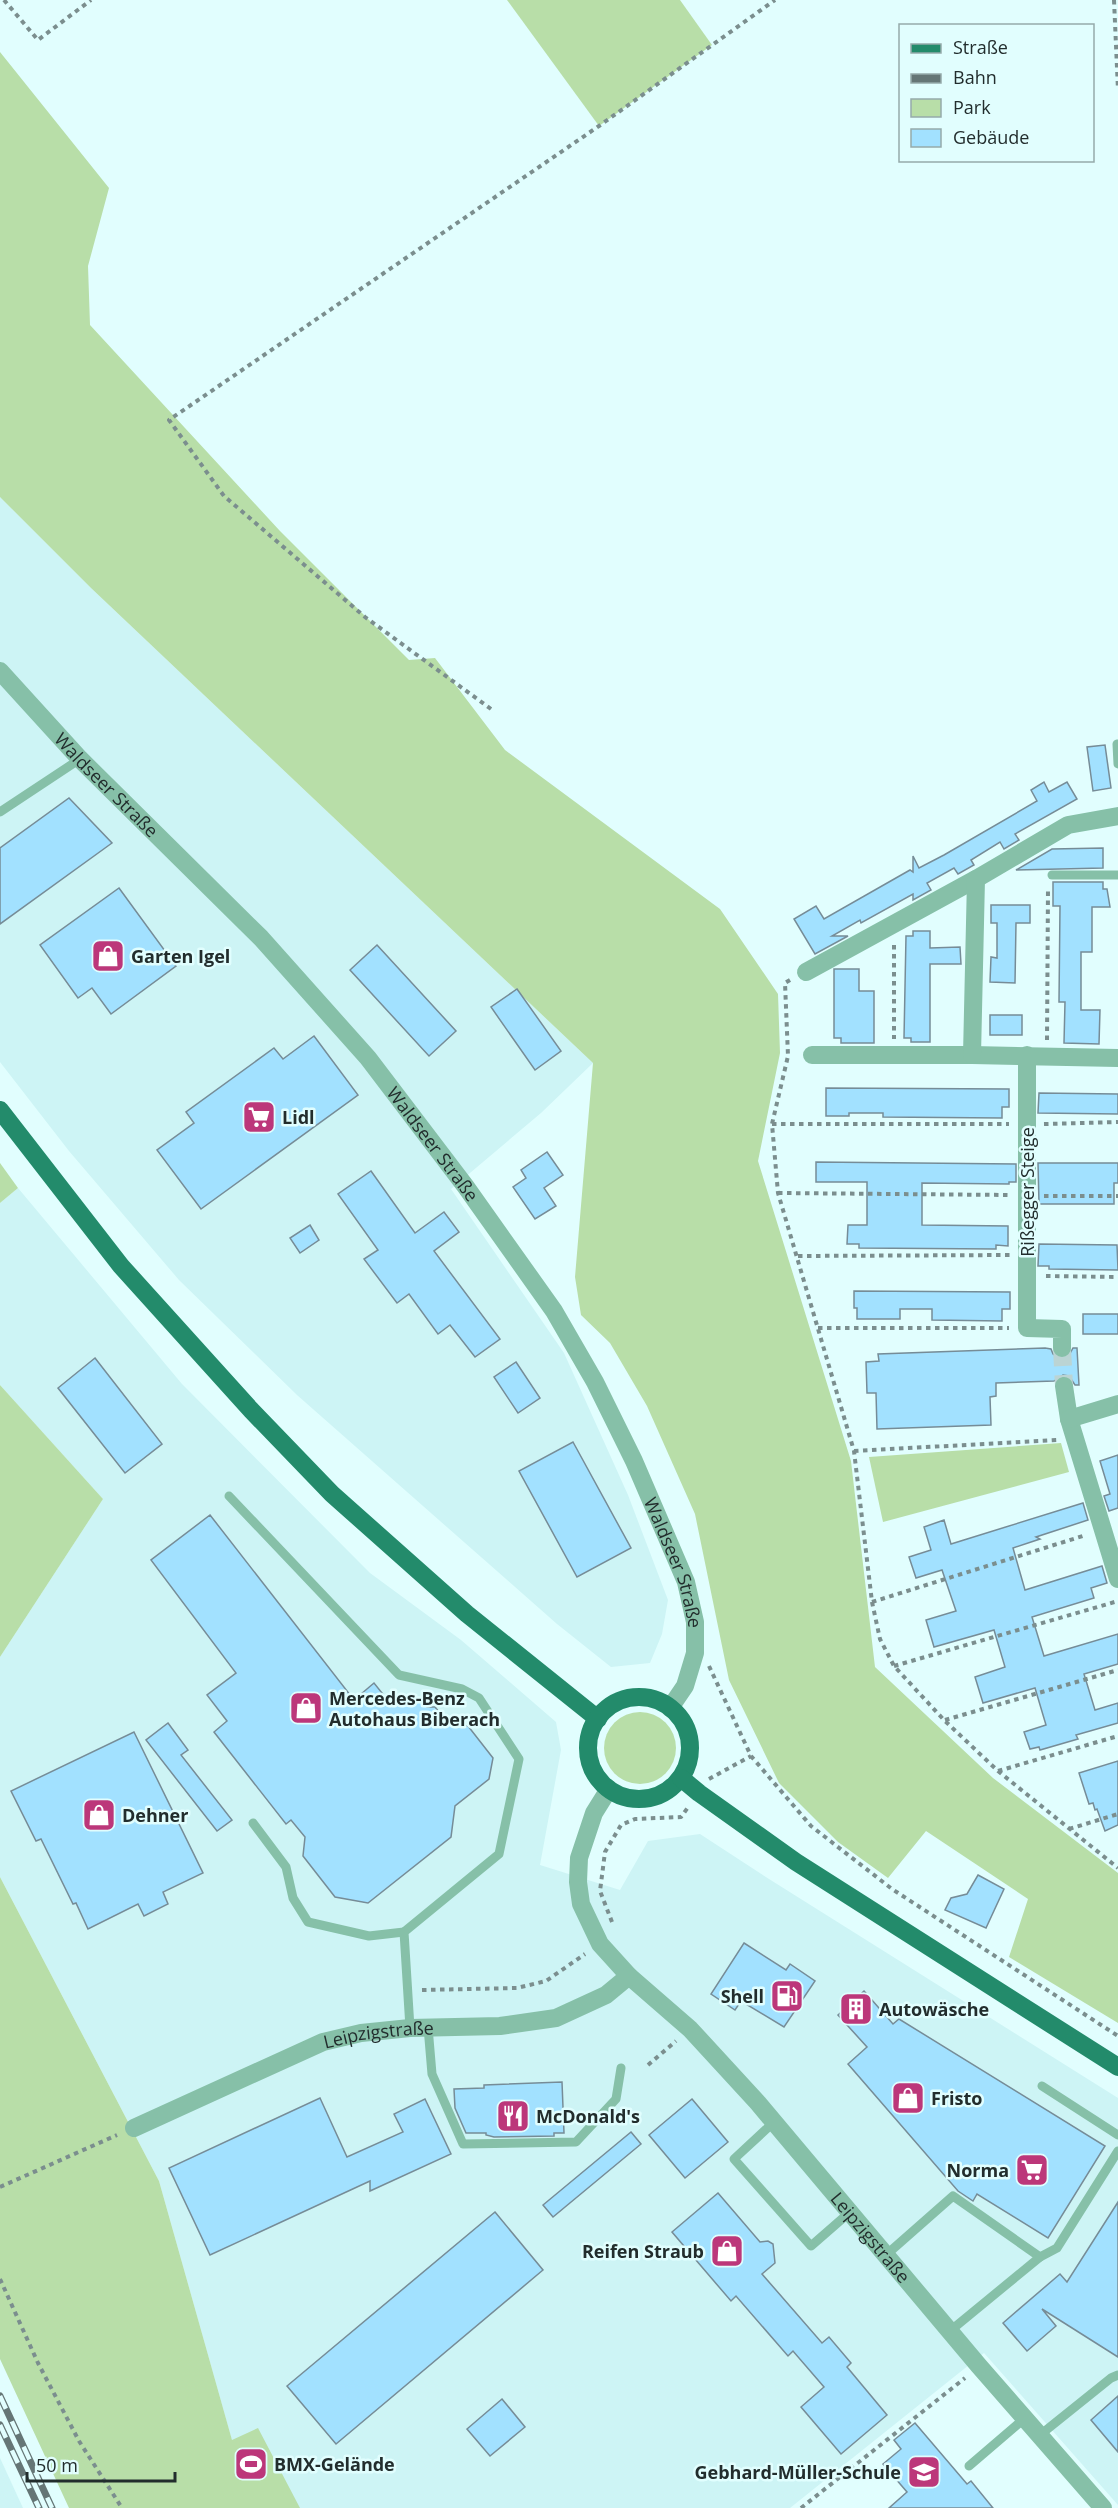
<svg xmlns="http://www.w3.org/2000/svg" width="1118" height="2508" font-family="'Open Sans',sans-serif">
<rect width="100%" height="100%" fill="#e1fefe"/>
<g fill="#cdf4f5">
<path d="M0,497L91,588L593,1063L541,1113L451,1189L564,1353L628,1495L668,1600L662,1634L650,1663L611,1667L557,1624L297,1395L179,1280L69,1151L0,1062Z"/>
<path d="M18,1188L182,1384L370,1573L461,1640L556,1722L561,1750L540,1865L620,1890L648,1841L700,1834L769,1879L1118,2098V2505L984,2353L790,2508H251L159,2181L0,1877V1657L103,1499L0,1385V1203Z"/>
<path d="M0,2458L23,2508H0Z"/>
</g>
<g fill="#b8dea8">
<path d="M507,0H680L712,45L599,126Z"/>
<path d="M0,52L109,188L88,266L90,325L280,531L409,660L435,658L505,750L720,909L778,994L780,1053L758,1161L851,1461L875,1667L993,1778L1118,1873V2023L1009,1957L1028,1899L926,1831L888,1878L838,1842L779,1783L729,1680L695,1514L647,1406L610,1343L581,1315L575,1277L593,1063L91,588L0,497Z"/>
<path d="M0,1163L18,1188L0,1203Z"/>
<path d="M0,1385L103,1499L0,1657Z"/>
<path d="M1061,1443L1069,1472L883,1522L869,1457Z"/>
<circle cx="640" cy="1748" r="36"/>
<path d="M0,1877L159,2181L232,2440L258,2428L300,2508H69L0,2359Z"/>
</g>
<g fill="#a2e1ff" stroke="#768c97" stroke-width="1.5">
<path d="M1105,745L1111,788L1093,791L1087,747Z"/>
<path d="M1044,782L1049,792L1067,782L1077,799L1015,834L1019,840L1004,849L1000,842L971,860L974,865L958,874L954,868L927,883L931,890L913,900V894L861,923L860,920L832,936H848L815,954L794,919L816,906L824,919L910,870L913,872V856L919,868L944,855L1037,801L1031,790Z"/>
<path d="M69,798L112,843L0,924V848Z"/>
<path d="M1103,848V868L1016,870L1052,849Z"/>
<path d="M1053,882H1103V889H1107L1110,907H1092V952H1081V1010H1100L1099,1044L1064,1043L1065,1002H1059L1060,906H1053Z"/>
<path d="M119,888L176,966L111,1014L92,988L78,998L40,945Z"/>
<path d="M991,905H1030V923H1016L1015,983L990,982L991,957L997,958V923H991Z"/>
<path d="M913,931H930V948L960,947L961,964H930V1042H911V1038H904L906,936H913Z"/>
<path d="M377,945L456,1031L429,1056L350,970Z"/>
<path d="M834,969H859V991H874V1043H841V1038H834Z"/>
<path d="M517,989L561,1051L535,1070L491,1007Z"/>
<rect x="990" y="1015" width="32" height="20"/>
<path d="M314,1036L358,1095L201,1209L157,1150L194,1123L186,1112L274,1048L283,1059Z"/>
<path d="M826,1088L1009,1089V1107H1002V1118L883,1117V1113H849V1116H826Z"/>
<path d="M1039,1093L1118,1094V1114L1038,1113Z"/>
<path d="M547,1152L563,1175L544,1188L556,1206L535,1219L513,1187L526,1178L521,1170Z"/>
<path d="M816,1162L1016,1164V1182H1009V1184L922,1183V1225L1008,1226V1246L996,1245V1249L859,1248V1244H847L848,1225H867V1182H816Z"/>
<path d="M1038,1163H1118V1183H1114V1204H1039Z"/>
<path d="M371,1171L415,1233L444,1212L459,1232L434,1251L500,1339L475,1357L450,1325L438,1334L409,1294L397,1303L364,1259L378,1250L338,1194Z"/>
<path d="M310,1225L319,1240L300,1253L290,1238Z"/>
<path d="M1039,1244L1117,1245L1118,1270L1049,1269V1266H1038Z"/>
<path d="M854,1291L1010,1292V1309H1002V1321L932,1320V1309H900V1319H857V1308H854Z"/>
<rect x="1083" y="1314" width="35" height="20"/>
<path d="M1045,1348L1051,1349L1053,1354L1061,1359L1068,1357L1073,1348H1077L1079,1385H1075L1069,1376L1063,1375L1054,1381L996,1383V1396L990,1397L991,1425L877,1429L876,1393H867L866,1362L879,1361L878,1354Z"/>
<path d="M95,1358L162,1444L125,1473L58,1388Z"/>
<path d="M516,1362L540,1398L518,1413L494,1377Z"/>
<path d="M573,1442L631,1548L577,1577L519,1471Z"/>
<path d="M1118,1455V1508L1109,1511L1104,1496L1110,1494L1100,1461Z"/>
<path d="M1083,1503L1088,1520L1036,1537L1040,1539L1013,1548L1025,1590L1102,1566L1107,1583L1091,1588L1094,1598L1032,1617L1044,1656L1118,1634V1664L1084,1674L1095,1710L1118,1703V1723L1076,1735L1078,1739L1040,1750L1039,1747L1030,1749L1024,1732L1046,1725L1035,1688L983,1703L975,1677L1005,1667L994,1630L934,1647L926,1620L956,1611L942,1570L916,1578L909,1557L931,1550L924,1527L944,1520L951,1544Z"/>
<path d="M210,1515L354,1700L374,1683L390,1703H413L415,1701L425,1703L427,1707H435L449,1724L468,1726L493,1758L489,1779L455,1806L451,1837L368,1903L335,1897L303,1856L305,1837L291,1820L286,1824L214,1732L227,1721L207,1695L236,1673L151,1560Z"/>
<path d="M168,1723L188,1750L181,1755L232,1820L217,1831L146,1740Z"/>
<path d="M134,1732L203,1873L163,1892L168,1904L144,1916L138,1904L88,1929L76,1903L73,1904L41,1839L36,1841L11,1791Z"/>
<path d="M1118,1761V1825L1105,1831L1097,1809L1095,1810L1093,1803L1089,1804L1079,1773Z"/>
<path d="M978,1875L1004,1889L986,1928L945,1910L951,1898L967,1894Z"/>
<path d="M744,1943L786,1970L790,1964L815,1981L784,2027L741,2001L735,2010L711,1994Z"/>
<path d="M864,1991L893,2024L899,2019L1105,2146L1048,2238L977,2194L973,2201L958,2191L848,2064L867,2047L838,2015Z"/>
<path d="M562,2082L564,2133H554V2136L494,2137L486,2135V2133H466L455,2108L454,2089L484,2088V2085Z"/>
<path d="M320,2098L347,2157L403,2132L394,2114L425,2099L451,2154L370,2191V2181L210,2255L169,2168Z"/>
<path d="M692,2099L728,2142L685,2178L649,2135Z"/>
<path d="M631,2132L641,2144L553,2217L543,2205Z"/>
<path d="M718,2193L760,2242L768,2241L773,2244L775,2263L762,2274L822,2343L829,2337L851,2363L847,2367L887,2415L841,2454L801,2407L824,2387L793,2351L788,2356L736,2296L731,2301L672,2232Z"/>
<path d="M1118,2202V2357L1042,2309L1056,2326L1027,2351L1003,2323L1060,2274L1067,2282Z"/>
<path d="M495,2212L543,2270L336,2444L287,2386Z"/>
<path d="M1118,2396V2452L1091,2420Z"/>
<path d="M502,2399L525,2427L490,2456L467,2429Z"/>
<path d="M915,2423L967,2484L971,2481L993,2508H889L907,2492L883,2464L901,2449L894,2440Z"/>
</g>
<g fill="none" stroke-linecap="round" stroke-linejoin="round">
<path stroke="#bbd4d4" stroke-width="18" stroke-dasharray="18 9" stroke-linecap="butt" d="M1062,1348L1064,1386"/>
<g stroke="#7b8e8e" stroke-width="4" stroke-dasharray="4.5 4.5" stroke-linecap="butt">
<path d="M4,0L38,40L91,0"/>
<path d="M1114,0L1118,90"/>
<path d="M491,709L365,617L224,496L169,420L599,126L775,0"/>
<path d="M894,945V1039"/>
<path d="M790,980L785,983L788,1056L772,1124L778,1193L854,1451L872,1602L880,1639L894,1666L944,1720L998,1771L1118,1868"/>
<path d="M1047,1040L1048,888"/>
<path d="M772,1124H1009"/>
<path d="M1044,1124L1118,1122"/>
<path d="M778,1193L1009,1195"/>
<path d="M1044,1196H1118"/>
<path d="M798,1256L1011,1255"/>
<path d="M1046,1276L1118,1277"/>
<path d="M818,1328H1009"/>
<path d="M854,1451L1057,1440"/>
<path d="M872,1602L1086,1535"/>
<path d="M709,1666L751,1756L811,1826L892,1889L1118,2036"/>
<path d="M894,1666L1118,1601"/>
<path d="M945,1720L1118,1670"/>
<path d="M998,1771L1118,1736"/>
<path d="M709,1779L751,1756"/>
<path d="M1069,1829L1118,1814"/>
<path d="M612,1922L600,1891L605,1852L621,1825L635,1819L681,1817L689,1806"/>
<path d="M422,1990L517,1988L546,1981L585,1954"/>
<path d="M648,2065L676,2041"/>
<path d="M0,2187L117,2135"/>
<path d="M0,2279L38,2363L79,2441L122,2508"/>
<path d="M801,2508L965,2378"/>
</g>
<g stroke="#86c0a8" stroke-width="9">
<path d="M1117,744L1118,764"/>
<path d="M0,812L80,759"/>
<path d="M1052,875H1118"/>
<path d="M229,1496L399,1675L462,1689L479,1698L519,1759L499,1854L404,1932L410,2028"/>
<path d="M253,1823L286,1867L293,1898L308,1922L369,1936L404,1932"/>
<path d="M428,2027L432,2074L463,2144L576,2142L616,2099L621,2068"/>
<path d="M1042,2086L1118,2135"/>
<path d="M774,2122L734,2159L811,2246L850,2212"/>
<path d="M886,2255L953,2196L1040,2257L950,2331"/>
<path d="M1040,2257L1057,2248L1118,2151"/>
<path d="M1040,2435L1111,2378L1118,2375"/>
<path d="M969,2466L1025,2418"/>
</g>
<g stroke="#86c0a8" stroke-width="18">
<path id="s1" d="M0,671L80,759L261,938L368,1058L466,1187L554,1311L595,1382L634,1461L686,1582L695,1622V1653L685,1686L670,1708"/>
<path d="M806,972L976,879"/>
<path d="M812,1055H972L1118,1058"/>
<path d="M972,1055L976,879L1068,825L1118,816"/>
<path d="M1027,1055V1328L1062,1329V1348"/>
<path d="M1064,1386L1069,1419L1118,1579"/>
<path d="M1069,1419L1118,1404"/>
<path id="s2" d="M609,1789L594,1813L579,1858L578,1882L581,1904L600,1944L629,1976L690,2029L758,2103L979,2366L1103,2508"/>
<path id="s3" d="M134,2128L323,2042L361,2033L410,2028L500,2026L556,2018L606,1995L629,1976"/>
</g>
<g stroke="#238b6b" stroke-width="18">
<path d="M0,1110L121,1266L251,1410L332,1494L467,1614L598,1719"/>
<circle cx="639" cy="1748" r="51"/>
<path d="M681,1778L699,1793L796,1862L1118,2067"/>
</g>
<g stroke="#657676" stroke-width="7">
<g id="rail">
<path d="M0,2396L52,2508"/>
<path d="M0,2425L39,2508"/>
</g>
</g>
<use href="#rail" stroke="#e1fefe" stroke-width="4.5" stroke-dasharray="14" stroke-linecap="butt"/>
</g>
<defs>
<g id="shop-square" transform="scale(1.725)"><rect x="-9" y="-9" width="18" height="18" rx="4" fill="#bc377a" stroke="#e1fefe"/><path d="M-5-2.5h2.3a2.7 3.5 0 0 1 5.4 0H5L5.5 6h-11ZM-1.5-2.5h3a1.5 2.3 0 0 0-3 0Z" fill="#fff"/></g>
<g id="supermarket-square" transform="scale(1.725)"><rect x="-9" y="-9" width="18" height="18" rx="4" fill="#bc377a" stroke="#e1fefe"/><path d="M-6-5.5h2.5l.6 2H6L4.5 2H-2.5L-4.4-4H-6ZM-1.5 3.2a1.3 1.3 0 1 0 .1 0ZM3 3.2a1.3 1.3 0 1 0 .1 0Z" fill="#fff"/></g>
<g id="fuel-square" transform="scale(1.725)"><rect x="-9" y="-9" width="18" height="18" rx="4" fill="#bc377a" stroke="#e1fefe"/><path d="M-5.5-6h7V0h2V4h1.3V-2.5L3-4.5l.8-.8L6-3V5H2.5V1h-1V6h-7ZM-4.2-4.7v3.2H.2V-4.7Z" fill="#fff"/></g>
<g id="building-square" transform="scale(1.725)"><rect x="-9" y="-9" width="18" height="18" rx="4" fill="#bc377a" stroke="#e1fefe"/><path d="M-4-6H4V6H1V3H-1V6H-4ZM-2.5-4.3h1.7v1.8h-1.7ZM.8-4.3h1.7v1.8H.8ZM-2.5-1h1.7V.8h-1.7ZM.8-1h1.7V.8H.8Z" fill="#fff"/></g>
<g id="restaurant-square" transform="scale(1.725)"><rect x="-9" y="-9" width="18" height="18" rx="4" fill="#bc377a" stroke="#e1fefe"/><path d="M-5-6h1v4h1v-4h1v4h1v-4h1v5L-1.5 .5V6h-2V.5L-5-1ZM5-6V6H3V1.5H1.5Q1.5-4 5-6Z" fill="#fff"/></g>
<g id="stadium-square" transform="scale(1.725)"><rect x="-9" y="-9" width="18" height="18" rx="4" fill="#bc377a" stroke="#e1fefe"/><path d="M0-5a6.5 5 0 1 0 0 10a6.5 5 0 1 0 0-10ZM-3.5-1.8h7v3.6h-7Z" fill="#fff"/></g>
<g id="school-square" transform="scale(1.725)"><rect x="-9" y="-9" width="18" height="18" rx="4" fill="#bc377a" stroke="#e1fefe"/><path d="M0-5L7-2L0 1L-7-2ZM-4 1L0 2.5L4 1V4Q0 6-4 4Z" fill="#fff"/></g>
</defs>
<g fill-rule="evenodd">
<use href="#shop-square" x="108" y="956"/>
<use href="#supermarket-square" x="259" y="1117"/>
<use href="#shop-square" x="306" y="1708"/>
<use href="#shop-square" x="99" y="1815"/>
<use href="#fuel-square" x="787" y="1996"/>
<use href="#building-square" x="856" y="2009"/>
<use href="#shop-square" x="908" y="2098"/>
<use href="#restaurant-square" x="513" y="2116"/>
<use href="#supermarket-square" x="1032" y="2170"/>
<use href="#shop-square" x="727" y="2251"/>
<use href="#stadium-square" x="251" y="2464"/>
<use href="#school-square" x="924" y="2472"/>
</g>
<g text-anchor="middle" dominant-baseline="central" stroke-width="5" stroke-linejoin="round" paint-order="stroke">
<g font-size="18" fill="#222d2d" stroke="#e1fefe">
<text stroke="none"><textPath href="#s1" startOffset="156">Waldseer Straße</textPath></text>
<text stroke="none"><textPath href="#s1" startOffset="642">Waldseer Straße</textPath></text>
<text transform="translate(1027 1192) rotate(-90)">Rißegger Steige</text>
<text stroke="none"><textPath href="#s1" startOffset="1128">Waldseer Straße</textPath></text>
<text stroke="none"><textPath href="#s3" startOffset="264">Leipzigstraße</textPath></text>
<text stroke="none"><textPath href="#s2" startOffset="566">Leipzigstraße</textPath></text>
</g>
<g font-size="18" font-weight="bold" fill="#222d2d" stroke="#e1fefe" text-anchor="start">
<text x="131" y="956">Garten Igel</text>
<text x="282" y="1117">Lidl</text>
<text x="329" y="1698">Mercedes-Benz<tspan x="329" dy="21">Autohaus Biberach</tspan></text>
<text x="122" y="1815">Dehner</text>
<text x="764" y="1996" text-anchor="end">Shell</text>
<text x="879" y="2009">Autowäsche</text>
<text x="931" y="2098">Fristo</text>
<text x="536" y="2116">McDonald's</text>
<text x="1009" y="2170" text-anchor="end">Norma</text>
<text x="704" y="2251" text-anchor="end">Reifen Straub</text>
<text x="274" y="2464">BMX-Gelände</text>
<text x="901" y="2472" text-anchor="end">Gebhard-Müller-Schule</text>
</g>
</g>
<rect x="899" y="24" width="195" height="138" fill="#e1fefe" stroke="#95aaaa" stroke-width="1.5"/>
<rect x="911" y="44" width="30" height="9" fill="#238b6b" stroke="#95aaaa" stroke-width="1.5"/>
<text x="953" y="54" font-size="18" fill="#222d2d">Straße</text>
<rect x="911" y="74" width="30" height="9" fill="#657676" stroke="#95aaaa" stroke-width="1.5"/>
<text x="953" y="84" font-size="18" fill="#222d2d">Bahn</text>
<rect x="911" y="99" width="30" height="18" fill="#b8dea8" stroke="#95aaaa" stroke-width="1.5"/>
<text x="953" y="114" font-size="18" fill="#222d2d">Park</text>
<rect x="911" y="129" width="30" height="18" fill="#a2e1ff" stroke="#95aaaa" stroke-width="1.5"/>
<text x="953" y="144" font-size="18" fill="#222d2d">Gebäude</text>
<path d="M27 2472v9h148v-9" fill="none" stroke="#222d2d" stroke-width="3"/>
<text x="36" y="2472" font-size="18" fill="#222d2d" stroke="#e1fefe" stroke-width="4.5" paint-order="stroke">50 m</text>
</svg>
